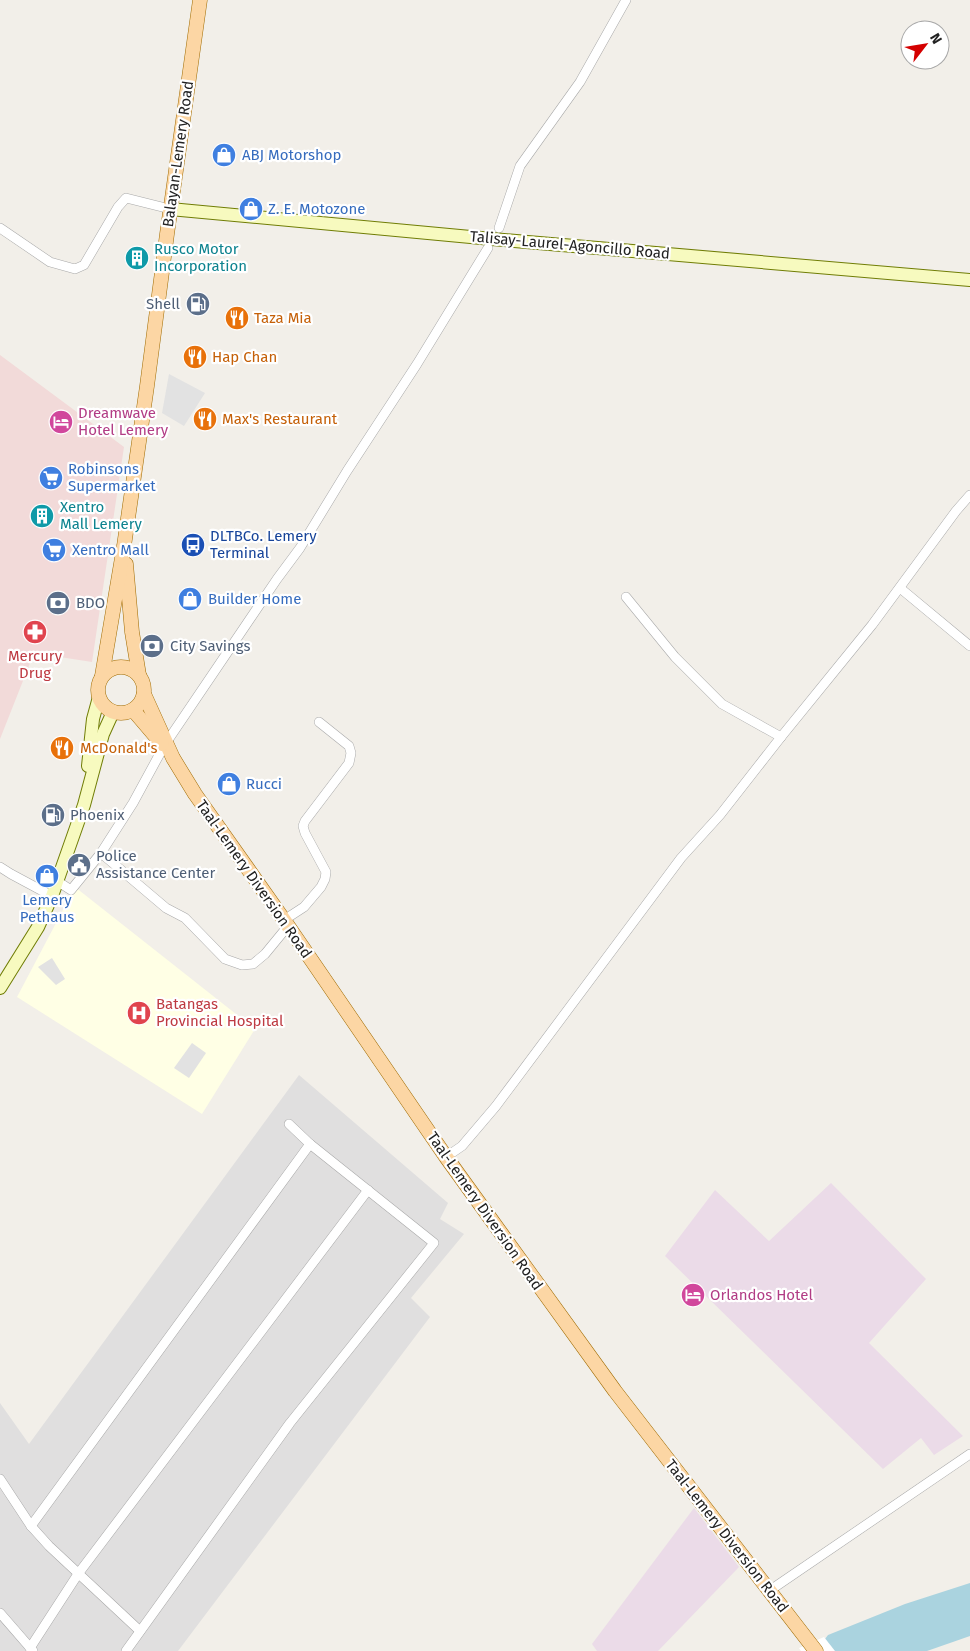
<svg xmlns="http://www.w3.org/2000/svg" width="970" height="1651" font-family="'Fira Sans',sans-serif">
<rect width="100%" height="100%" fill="#f2efe9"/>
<path fill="#e0dfdf" d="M299,1075L448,1203L440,1219L464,1234L411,1298L430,1317L178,1651H0V1403L29,1444Z"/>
<path fill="#f2dad9" d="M0,355L124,447L92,662L34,653L0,739Z"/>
<g fill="#ebdbe8">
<path d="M831,1183L926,1279L869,1343L963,1436L934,1455L921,1438L883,1469L665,1256L715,1190L769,1241Z"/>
<path d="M694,1508L739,1567L658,1651H597L592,1644Z"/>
</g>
<path fill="#ffffe5" d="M75,887L255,1029L202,1114L17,997Z"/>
<g fill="#e2e2e2">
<path d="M169,374L205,393L184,426L162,413Z"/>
<path d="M52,958L65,979L56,985L38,967Z"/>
<path d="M192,1043L206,1053L189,1078L174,1068Z"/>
</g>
<path fill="#aad3df" d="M970,1583V1636L927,1651H816L828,1635L905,1604Z"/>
<path fill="#fff" d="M824,1637L835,1651H801L799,1648Z"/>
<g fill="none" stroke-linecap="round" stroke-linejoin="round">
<g stroke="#a9a9a9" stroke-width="10">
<g id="street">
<path d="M0,228L50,262L75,269L84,265L118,207L126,198L170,209"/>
<path d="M499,228L520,166L580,82L626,0"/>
<path d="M900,588L970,646"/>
<path d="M626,597L675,657L722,704L781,737"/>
<path d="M101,853L133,803L164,746L277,579L300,548L347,471L417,364L488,248"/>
<path d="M0,867L11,874L52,896"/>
<path d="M57,881L71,890L101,853L166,908L185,918L225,959L242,965L253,964L265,954L288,926"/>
<path d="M284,920L304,907L321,887L325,879L326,872L305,833L303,826L305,821L349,763L351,753L349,746L319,722"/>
<path d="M446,1157L462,1146L496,1106L681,858L720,815L781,737L872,625L956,511L970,495"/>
<path d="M0,1479L31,1526L49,1546L140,1631"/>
<path d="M31,1526L310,1144"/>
<path d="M769,1591L970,1454"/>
<path d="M0,1613L33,1651"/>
<path d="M30,1648L78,1574L368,1190"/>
<path d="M126,1651L290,1423L434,1243L310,1144L289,1124"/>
</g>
</g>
<g stroke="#707d05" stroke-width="14">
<g id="secondary">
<path d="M170,209L492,239L970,280"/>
<path d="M88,766L93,719L99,697"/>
<path d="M0,988L38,927L52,896L84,805L103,734L113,712"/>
</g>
</g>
<g stroke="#a06b00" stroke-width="15">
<g id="primary">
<path d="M126,564L132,632L139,675"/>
<circle cx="121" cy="690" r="23"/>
<path d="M102,676L124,546L147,386L167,234L200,0"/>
<path d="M144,694L173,758L195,794L284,920L446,1157L615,1391L816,1651"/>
<path d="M133,710L162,744"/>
</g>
</g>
<use href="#street" stroke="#fff" stroke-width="9"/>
<use href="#secondary" stroke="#f7fabf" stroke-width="12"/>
<use href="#primary" stroke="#fcd6a4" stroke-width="14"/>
</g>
<defs>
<g id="shop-disc" transform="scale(1.25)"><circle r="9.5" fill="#3f7fe0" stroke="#fff"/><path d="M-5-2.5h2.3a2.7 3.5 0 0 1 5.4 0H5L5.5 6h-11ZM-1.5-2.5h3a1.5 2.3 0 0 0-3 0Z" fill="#fff"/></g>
<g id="building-disc" transform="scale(1.25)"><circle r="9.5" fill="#0f9aa8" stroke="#fff"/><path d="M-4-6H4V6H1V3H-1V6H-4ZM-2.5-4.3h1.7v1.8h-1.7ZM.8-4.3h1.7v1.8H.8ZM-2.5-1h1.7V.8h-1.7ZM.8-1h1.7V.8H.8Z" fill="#fff"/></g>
<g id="fuel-disc" transform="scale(1.25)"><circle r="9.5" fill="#5c6f8a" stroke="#fff"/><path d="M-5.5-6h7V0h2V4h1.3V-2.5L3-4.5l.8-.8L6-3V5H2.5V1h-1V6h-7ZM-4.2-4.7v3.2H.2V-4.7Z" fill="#fff"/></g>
<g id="restaurant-disc" transform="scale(1.25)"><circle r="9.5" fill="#e8710a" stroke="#fff"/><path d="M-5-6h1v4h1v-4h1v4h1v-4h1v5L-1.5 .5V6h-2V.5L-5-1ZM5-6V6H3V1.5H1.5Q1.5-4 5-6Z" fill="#fff"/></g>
<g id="hotel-disc" transform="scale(1.25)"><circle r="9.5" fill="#d1479c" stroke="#fff"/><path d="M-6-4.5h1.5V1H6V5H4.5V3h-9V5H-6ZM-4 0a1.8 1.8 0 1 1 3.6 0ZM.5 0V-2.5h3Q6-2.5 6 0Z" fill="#fff"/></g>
<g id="supermarket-disc" transform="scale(1.25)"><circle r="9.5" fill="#3f7fe0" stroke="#fff"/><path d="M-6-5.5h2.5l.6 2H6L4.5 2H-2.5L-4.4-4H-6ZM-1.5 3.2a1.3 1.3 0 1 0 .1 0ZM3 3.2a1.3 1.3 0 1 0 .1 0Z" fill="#fff"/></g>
<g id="bus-disc" transform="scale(1.25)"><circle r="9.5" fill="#1a4fb4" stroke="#fff"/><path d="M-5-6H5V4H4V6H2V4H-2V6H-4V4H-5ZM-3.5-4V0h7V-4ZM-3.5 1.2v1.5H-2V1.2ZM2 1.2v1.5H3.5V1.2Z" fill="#fff"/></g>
<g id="bank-disc" transform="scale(1.25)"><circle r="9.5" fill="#5c6f8a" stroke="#fff"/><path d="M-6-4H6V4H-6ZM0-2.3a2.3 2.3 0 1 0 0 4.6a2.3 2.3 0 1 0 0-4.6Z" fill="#fff"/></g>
<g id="pharmacy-disc" transform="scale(1.25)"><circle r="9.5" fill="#e0444e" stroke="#fff"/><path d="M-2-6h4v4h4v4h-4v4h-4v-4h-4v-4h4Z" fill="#fff"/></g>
<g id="civic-disc" transform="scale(1.25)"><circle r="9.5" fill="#5c6f8a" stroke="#fff"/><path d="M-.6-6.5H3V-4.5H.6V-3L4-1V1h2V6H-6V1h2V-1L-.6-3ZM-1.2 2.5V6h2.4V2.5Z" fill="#fff"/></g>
<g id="hospital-disc" transform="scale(1.25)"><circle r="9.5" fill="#e0444e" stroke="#fff"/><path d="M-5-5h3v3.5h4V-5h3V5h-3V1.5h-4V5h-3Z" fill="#fff"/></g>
</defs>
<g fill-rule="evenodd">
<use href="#shop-disc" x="224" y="155"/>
<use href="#shop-disc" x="251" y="209"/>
<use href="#building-disc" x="137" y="258"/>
<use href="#fuel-disc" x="198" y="304"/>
<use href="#restaurant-disc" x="237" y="318"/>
<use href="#restaurant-disc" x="195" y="357"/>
<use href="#restaurant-disc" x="205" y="419"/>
<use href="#hotel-disc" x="61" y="422"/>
<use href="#supermarket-disc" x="51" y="478"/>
<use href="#building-disc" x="42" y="516"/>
<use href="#bus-disc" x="193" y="545"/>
<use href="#supermarket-disc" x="54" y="550"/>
<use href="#shop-disc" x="190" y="599"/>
<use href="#bank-disc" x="58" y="603"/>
<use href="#pharmacy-disc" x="35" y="632"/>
<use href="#bank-disc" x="152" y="646"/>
<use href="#restaurant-disc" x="62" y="748"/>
<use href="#shop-disc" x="229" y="784"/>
<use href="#fuel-disc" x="53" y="815"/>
<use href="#civic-disc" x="79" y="865"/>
<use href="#shop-disc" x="47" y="876"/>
<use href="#hospital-disc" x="139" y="1013"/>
<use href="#hotel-disc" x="693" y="1295"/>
</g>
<g text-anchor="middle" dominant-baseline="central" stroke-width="4.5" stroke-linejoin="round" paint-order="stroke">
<g font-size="15" fill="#222" stroke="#fff">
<text transform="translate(178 154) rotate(-82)">Balayan-Lemery Road</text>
<text transform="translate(570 245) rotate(5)">Talisay-Laurel-Agoncillo Road</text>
<text transform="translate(254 879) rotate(55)">Taal-Lemery Diversion Road</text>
<text transform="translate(485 1211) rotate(55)">Taal-Lemery Diversion Road</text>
<text transform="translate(727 1536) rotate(52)">Taal-Lemery Diversion Road</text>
</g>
<g font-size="15" fill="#366cbe" stroke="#fff" text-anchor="start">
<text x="242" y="155">ABJ Motorshop</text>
<text x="268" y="209">Z. E. Motozone</text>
<text x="68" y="469">Robinsons<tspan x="68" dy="17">Supermarket</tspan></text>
<text x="72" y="550">Xentro Mall</text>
<text x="208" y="599">Builder Home</text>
<text x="246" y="784">Rucci</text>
<text x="47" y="900" text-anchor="middle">Lemery<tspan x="47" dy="17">Pethaus</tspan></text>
</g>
<g font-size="15" fill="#0d838f" stroke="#fff" text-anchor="start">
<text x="154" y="249">Rusco Motor<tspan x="154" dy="17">Incorporation</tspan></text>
<text x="60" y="507">Xentro<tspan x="60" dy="17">Mall Lemery</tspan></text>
</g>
<g font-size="15" fill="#4e5e75" stroke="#fff" text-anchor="start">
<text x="180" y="304" text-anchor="end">Shell</text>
<text x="76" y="603">BDO</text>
<text x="170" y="646">City Savings</text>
<text x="70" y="815">Phoenix</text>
<text x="96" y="856">Police<tspan x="96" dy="17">Assistance Center</tspan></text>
</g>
<g font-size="15" fill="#c56008" stroke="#fff" text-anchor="start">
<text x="254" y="318">Taza Mia</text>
<text x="212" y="357">Hap Chan</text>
<text x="222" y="419">Max's Restaurant</text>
<text x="80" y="748">McDonald's</text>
</g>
<g font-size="15" fill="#b23c85" stroke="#fff" text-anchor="start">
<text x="78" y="413">Dreamwave<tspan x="78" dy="17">Hotel Lemery</tspan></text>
<text x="710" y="1295">Orlandos Hotel</text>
</g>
<g font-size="15" fill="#164399" stroke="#fff" text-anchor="start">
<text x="210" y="536">DLTBCo. Lemery<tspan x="210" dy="17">Terminal</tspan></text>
</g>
<g font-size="15" fill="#be3a42" stroke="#fff">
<text x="35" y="656">Mercury<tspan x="35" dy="17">Drug</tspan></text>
<text x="156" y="1004" text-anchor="start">Batangas<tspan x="156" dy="17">Provincial Hospital</tspan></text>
</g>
</g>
<g transform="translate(925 45) rotate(59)"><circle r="24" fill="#ffffff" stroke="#a7a7a7"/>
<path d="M0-4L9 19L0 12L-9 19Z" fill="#d40000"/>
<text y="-8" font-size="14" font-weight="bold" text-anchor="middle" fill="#222222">N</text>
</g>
</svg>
